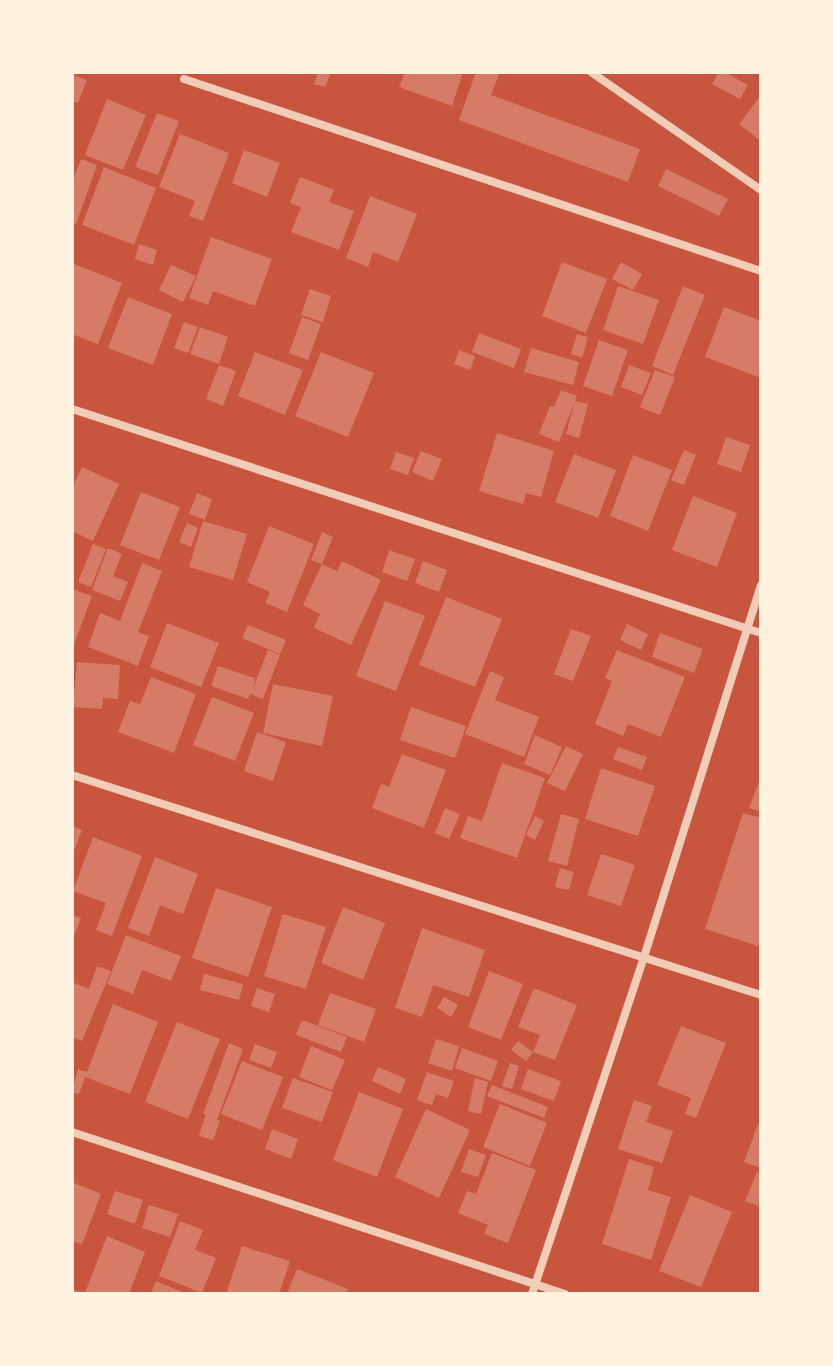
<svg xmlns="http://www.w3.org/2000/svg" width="833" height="1366" font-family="Manrope,sans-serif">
<rect width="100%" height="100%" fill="#c8553d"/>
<g fill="#d67c66">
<path d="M318,72H331L325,87L314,84Z"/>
<path d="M405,72H463L452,106L399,87Z"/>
<path d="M476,72H500L491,95L640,149L628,182L459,120Z"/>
<path d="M719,72H724L748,85L740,99L712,84Z"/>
<path d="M73,75L87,80L78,103L72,101Z"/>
<path d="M761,95V141L739,124Z"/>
<path d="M107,99L146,115L123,170L85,155Z"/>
<path d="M157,113L179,121L158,175L135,167Z"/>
<path d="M180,134L229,153L203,221L189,216L195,201L159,187Z"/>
<path d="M244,150L280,163L267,197L232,183Z"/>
<path d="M81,159L97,165L76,224L72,222V183Z"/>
<path d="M104,167L156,188L134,245L82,225Z"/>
<path d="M666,169L728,199L719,216L658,186Z"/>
<path d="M300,177L334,190L329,202L354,211L339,250L291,232L301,207L290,203Z"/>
<path d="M370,196L417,214L398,262L373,252L368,267L346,258Z"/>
<path d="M211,237L272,259L255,306L213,291L208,305L189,298Z"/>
<path d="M139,244L157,250L153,265L135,259Z"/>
<path d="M562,262L607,279L586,333L542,316Z"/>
<path d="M621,262L642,274L633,290L612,279Z"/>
<path d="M74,264L122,283L98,344L72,334Z"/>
<path d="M171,265L196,276L183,302L159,290Z"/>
<path d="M618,286L659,300L643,344L603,330Z"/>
<path d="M683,286L705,295L673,375L652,366Z"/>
<path d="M310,289L331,296L323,322L301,315Z"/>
<path d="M128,297L172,314L153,365L108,348Z"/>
<path d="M724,307L761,321V378L705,357Z"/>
<path d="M302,317L321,324L308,360L289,353Z"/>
<path d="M184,322L198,327L188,353L174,348Z"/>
<path d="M200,327L228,337L219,364L190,354Z"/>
<path d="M479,333L521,349L514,368L472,352Z"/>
<path d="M577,334L588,337L582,358L571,354Z"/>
<path d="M599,340L628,350L612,396L583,386Z"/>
<path d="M531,348L579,362L573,385L524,372Z"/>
<path d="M459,350L475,356L470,370L454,364Z"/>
<path d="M255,352L303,370L285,415L238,396Z"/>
<path d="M321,352L374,373L348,437L295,416Z"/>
<path d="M219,365L236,371L223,406L206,399Z"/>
<path d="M629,365L651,373L642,395L621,387Z"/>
<path d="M655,370L675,377L660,415L640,407Z"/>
<path d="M561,390L577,396L559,442L539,434L550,406L554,407Z"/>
<path d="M575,401L588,404L579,438L566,434Z"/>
<path d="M497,433L554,451L541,497L526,493L523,504L479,491Z"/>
<path d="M726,437L750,445L741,472L717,464Z"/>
<path d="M684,450L696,455L684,485L671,480Z"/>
<path d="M421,451L442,459L433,481L412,472Z"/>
<path d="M396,452L414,458L408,475L390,469Z"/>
<path d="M574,454L616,470L598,518L555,502Z"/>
<path d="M633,455L672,470L648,531L610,516Z"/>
<path d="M82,467L119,484L93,541L72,531V488Z"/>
<path d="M141,492L180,507L159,560L120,545Z"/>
<path d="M197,493L212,499L205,520L189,514Z"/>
<path d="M693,496L737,513L717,567L672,550Z"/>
<path d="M203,521L247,534L233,580L189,567Z"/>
<path d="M187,523L198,528L191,547L179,542Z"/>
<path d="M269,526L314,544L287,612L265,603L270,592L247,582Z"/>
<path d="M322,532L333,537L322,564L311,560Z"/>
<path d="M93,544L106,549L91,587L78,582Z"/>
<path d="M108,548L122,554L113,576L128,582L120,601L92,590Z"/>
<path d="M389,550L415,559L407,581L382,572Z"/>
<path d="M342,561L381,580L351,645L314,628L320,614L303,605L322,564L337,571Z"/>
<path d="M423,561L447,570L439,592L415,583Z"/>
<path d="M142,563L162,571L138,632L149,636L138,666L88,647L100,613L120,621Z"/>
<path d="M72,589L92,596L72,650L74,607Z"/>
<path d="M446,597L502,619L475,687L419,665Z"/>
<path d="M385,601L425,616L396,691L356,676Z"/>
<path d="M167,623L219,643L201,687L150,667Z"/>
<path d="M627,624L648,634L641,650L620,640Z"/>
<path d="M248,625L286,640L280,654L242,638Z"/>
<path d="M571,629L591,636L573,681L554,674Z"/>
<path d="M660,633L703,649L694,673L652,657Z"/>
<path d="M268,650L280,655L263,699L250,694L248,699L211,686L218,666L255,678L253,688Z"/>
<path d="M617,650L685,677L661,737L628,724L623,736L595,724L612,681L605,678Z"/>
<path d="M77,662L120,665L118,699L103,698L102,709L73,707Z"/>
<path d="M490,671L504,677L495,700L539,717L524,757L465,734Z"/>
<path d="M151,677L196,694L174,753L118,732L130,701L140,704Z"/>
<path d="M273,684L333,696L322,746L263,733Z"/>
<path d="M212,697L254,713L235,761L193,745Z"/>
<path d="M411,707L466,726L455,758L400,740Z"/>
<path d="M257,732L286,742L273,781L244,771Z"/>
<path d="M535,735L562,747L550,775L524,764Z"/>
<path d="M566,746L583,754L565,791L547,783Z"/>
<path d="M618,747L647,757L642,770L613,759Z"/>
<path d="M402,754L446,770L424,828L372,808L381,784L389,787Z"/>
<path d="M502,763L545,778L517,858L460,838L468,816L482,821Z"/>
<path d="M601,768L655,786L638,836L585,819Z"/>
<path d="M761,776V812L749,808Z"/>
<path d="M445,808L460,814L449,839L435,833Z"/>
<path d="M743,813L761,818V947L705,929Z"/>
<path d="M561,814L579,819L567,866L548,861Z"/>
<path d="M535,816L544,821L535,840L526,835Z"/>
<path d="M72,826L82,830L72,856Z"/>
<path d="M93,837L142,856L112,936L96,930L106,903L73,891Z"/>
<path d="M601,854L635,865L621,906L587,895Z"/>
<path d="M155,857L198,874L183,914L160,905L149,936L128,928Z"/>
<path d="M560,868L574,872L569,890L555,887Z"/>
<path d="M216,888L272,907L248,977L192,958Z"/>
<path d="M343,907L385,923L363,980L321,963Z"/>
<path d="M283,914L326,927L306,989L264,976Z"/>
<path d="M72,915L81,918L72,941Z"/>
<path d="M422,928L485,950L469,997L433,985L422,1017L395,1008Z"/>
<path d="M126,935L181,956L171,981L142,970L133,994L107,984Z"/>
<path d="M97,966L111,971L82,1041L72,1037V982L89,989Z"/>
<path d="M489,971L523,984L501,1040L468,1027Z"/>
<path d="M204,974L243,984L239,1000L200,990Z"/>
<path d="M257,988L275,994L269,1012L251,1006Z"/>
<path d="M534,988L577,1005L555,1060L533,1052L540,1035L518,1027Z"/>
<path d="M330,993L376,1009L364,1042L318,1025Z"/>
<path d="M444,997L458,1005L451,1017L437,1008Z"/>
<path d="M113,1004L158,1022L130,1094L85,1077L79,1094L72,1092L78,1069L87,1072Z"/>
<path d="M302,1020L347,1037L341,1052L296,1035Z"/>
<path d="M177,1022L220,1039L188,1119L145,1102Z"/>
<path d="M681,1026L726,1043L696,1118L685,1114L691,1098L657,1085Z"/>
<path d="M436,1039L459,1046L452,1071L428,1063Z"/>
<path d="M518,1041L533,1052L526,1061L511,1050Z"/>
<path d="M229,1043L243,1049L217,1120L220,1121L213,1140L199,1136L206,1114H203Z"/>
<path d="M255,1044L277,1052L271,1068L249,1060Z"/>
<path d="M311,1046L345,1060L332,1090L299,1077Z"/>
<path d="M462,1048L498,1061L491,1081L455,1068Z"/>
<path d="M242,1061L283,1077L262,1130L221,1114Z"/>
<path d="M510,1063L519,1066L512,1089L502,1086Z"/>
<path d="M378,1067L406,1079L400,1094L372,1081Z"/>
<path d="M528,1069L561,1081L554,1101L521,1089Z"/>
<path d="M427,1072L454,1081L448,1098L436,1094L432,1105L417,1100Z"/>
<path d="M293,1078L333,1092L322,1122L282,1108Z"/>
<path d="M475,1078L488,1082L481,1114L468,1111Z"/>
<path d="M492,1085L548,1107L544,1118L487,1096Z"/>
<path d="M359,1092L403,1109L377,1177L333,1160Z"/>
<path d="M634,1100L652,1106L646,1122L673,1131L662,1163L618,1149Z"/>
<path d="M500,1104L547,1123L530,1166L483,1147Z"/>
<path d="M426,1109L470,1130L439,1198L395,1177Z"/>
<path d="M758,1124L761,1125V1168L744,1162Z"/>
<path d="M272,1129L298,1139L291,1159L265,1149Z"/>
<path d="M469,1149L486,1155L478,1177L461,1172Z"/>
<path d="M492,1153L536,1170L508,1243L484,1234L488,1225L458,1213L467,1191L476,1194Z"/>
<path d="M629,1159L654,1167L648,1190L671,1197L651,1260L602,1244Z"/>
<path d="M757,1172L761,1173V1207L745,1201Z"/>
<path d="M72,1182L101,1194L82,1244L72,1241Z"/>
<path d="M115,1191L143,1200L135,1224L107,1214Z"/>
<path d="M690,1195L732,1212L701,1287L659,1271Z"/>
<path d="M149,1205L178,1214L170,1237L142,1228Z"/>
<path d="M180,1221L203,1230L195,1250L216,1258L202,1293L159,1276Z"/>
<path d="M107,1236L145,1252L129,1294H72V1289L85,1293Z"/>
<path d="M242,1246L290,1261L279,1294H226Z"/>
<path d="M297,1269L348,1289L346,1294H287Z"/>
<path d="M156,1281L187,1294H151Z"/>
</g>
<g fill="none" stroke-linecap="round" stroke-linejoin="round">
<g stroke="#f1ccb7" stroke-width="8">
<path d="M591,72L761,190"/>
<path d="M184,79L761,271"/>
<path d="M72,409L761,633"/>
<path d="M72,775L761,995"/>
<path d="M72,1132L565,1294"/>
<path d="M532,1294L644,957L761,585"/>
</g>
</g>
<rect width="833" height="1366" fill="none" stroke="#fff3e0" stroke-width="148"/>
</svg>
